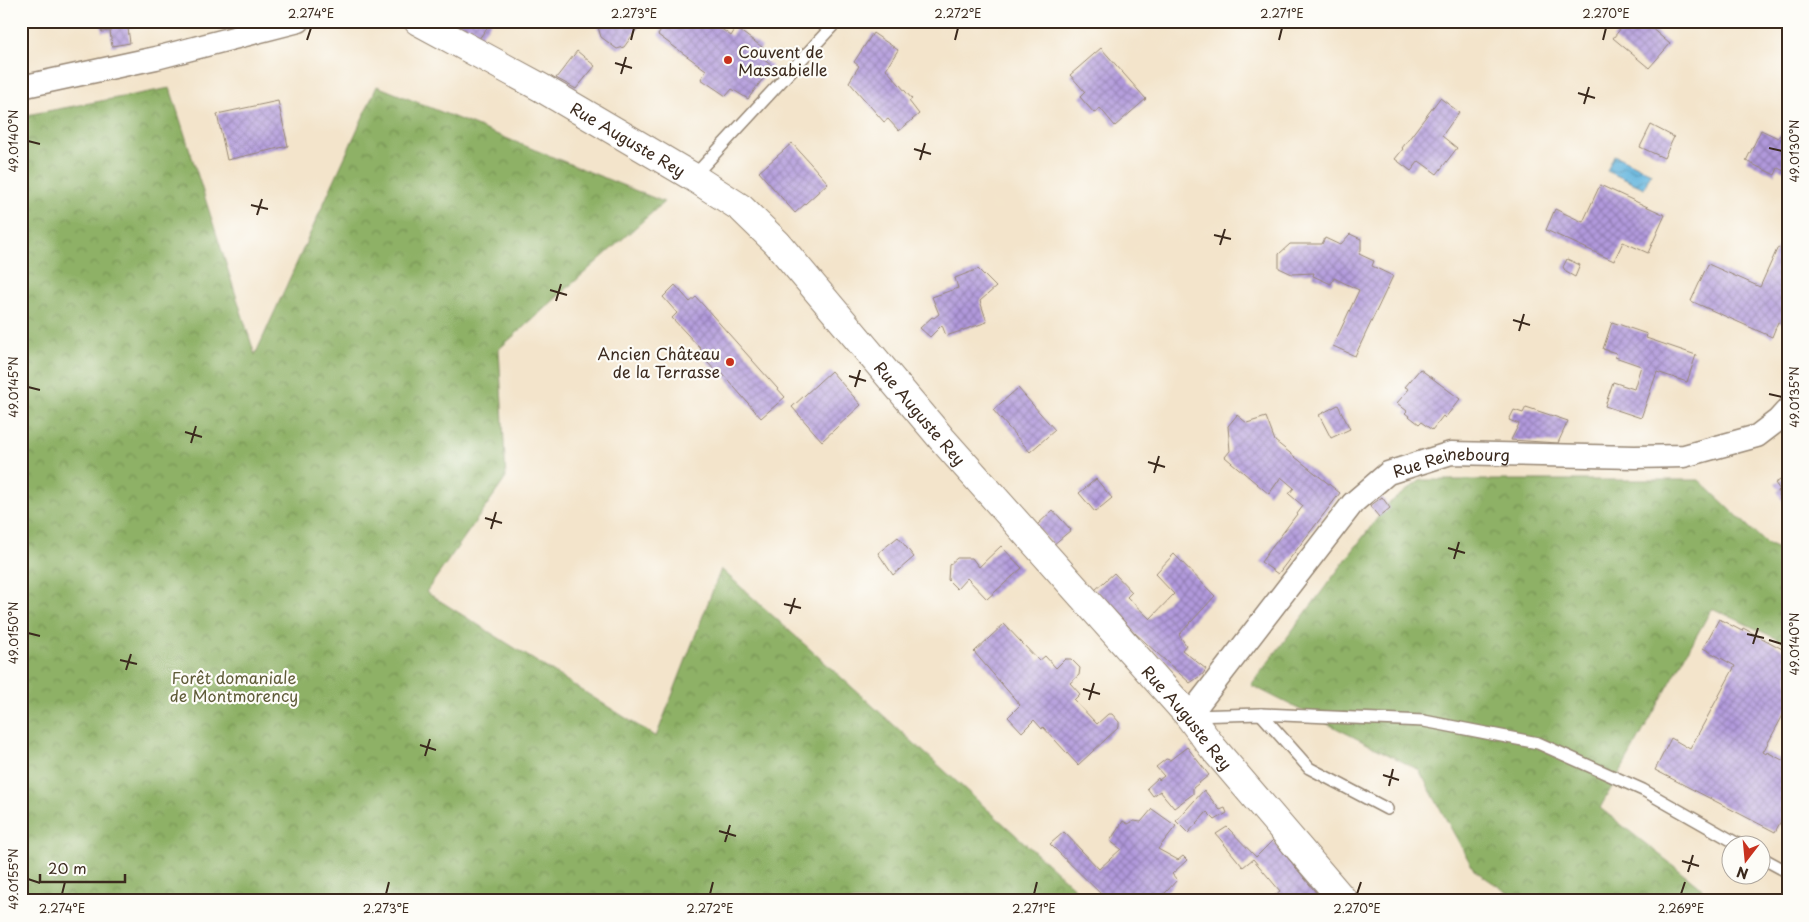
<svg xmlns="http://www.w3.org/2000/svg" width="1809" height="922" font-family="'Playpen Sans',sans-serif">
<defs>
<pattern id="forest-crowns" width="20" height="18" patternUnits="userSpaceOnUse" patternTransform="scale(1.25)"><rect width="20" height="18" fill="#8eb166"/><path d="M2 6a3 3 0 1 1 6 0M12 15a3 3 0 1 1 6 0" fill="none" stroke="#759053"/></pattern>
<pattern id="water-waves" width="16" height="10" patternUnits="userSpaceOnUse" patternTransform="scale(1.25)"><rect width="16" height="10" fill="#63b5de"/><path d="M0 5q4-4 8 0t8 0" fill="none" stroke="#5393b3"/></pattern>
<pattern id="building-cross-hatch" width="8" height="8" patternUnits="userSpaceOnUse" patternTransform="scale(1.25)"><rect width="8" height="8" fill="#b199dc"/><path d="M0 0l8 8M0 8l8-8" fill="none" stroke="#917db2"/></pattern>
</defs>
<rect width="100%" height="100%" fill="#fdfcf7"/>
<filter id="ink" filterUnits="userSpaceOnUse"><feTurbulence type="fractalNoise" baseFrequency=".02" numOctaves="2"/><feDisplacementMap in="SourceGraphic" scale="10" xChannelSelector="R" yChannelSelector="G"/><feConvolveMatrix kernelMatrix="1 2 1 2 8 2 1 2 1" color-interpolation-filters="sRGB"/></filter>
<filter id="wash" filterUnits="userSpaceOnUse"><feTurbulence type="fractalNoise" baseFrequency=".0096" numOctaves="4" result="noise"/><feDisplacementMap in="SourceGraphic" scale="20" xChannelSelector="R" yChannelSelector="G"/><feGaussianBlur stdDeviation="1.12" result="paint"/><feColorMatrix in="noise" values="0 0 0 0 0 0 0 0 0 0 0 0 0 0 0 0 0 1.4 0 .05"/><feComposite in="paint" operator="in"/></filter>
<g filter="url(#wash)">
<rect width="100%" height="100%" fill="#f3e4cb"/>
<g fill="url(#forest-crowns)" stroke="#646e42">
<path d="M377,86L664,202L499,349L506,478L426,592L656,737L721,569L1089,901H21V116L170,88L255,355Z"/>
<path d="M1421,480H1699L1767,544L1788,553V644L1712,608L1600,808L1702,888L1699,901H1520L1474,870L1419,770L1251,685L1388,504Z"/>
</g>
<path fill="url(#water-waves)" stroke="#4f707e" d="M1614,155L1651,173L1644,188L1607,171Z"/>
<g id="blocks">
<g fill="url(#building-cross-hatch)">
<path d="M100,21H163V23L128,28L130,43L112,46L110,31L102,32Z"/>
<path d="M431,21H492L476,43Z"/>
<path d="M603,21H643L624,47L617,49L601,37L598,27Z"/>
<path d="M663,21H711L731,36L736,28L762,47L757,54L772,66L748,99L732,89L726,96L701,79L706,70L658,35L666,23Z"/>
<path d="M1627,21H1643L1670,44L1649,68L1613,38Z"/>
<path d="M873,33L898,50L886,69L912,99L909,101L919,114L899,131L888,119L884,122L849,82L859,66L854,62Z"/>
<path d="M1101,48L1146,99L1115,126L1100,108L1094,113L1080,97L1085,92L1070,75Z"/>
<path d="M577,51L595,66L576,89L556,78Z"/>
<path d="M1440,98L1459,112L1442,136L1457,148L1437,174L1419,161L1411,171L1395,159L1403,149L1402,148Z"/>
<path d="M278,101L288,146L227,160L217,114Z"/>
<path d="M1651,125L1674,137L1664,158L1640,147Z"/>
<path d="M1761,130L1778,138L1780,135L1788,132V173L1778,168L1775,175L1746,161Z"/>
<path d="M792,143L828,183L795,213L759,172Z"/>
<path d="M1600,185L1665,215L1648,253L1623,242L1614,261L1546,230L1555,209L1583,222Z"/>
<path d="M1350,234L1361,239V250L1359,254L1374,261L1372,266L1393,276L1355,356L1333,346L1359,290L1334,278L1331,284L1313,276L1314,273L1292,274L1279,268V254L1290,244H1322L1325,238L1340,245Z"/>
<path d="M1778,247L1788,251V326L1778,322L1772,337L1691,301L1708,264L1760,287Z"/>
<path d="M1567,259L1580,265L1575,277L1566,272L1563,267Z"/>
<path d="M978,269L996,287L980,301L987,322L946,336L942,325L930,337L920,328L932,317L934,318L939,314L932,297L958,288L955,278Z"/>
<path d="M675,285L690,302L696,297L785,397L761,418L721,372L718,374L698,352L701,349L672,318L677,313L663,297Z"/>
<path d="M1612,322L1647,334L1646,338L1696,355L1687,382L1657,372L1641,418L1605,406L1613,382L1634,389L1641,366L1615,357L1616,353L1603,349Z"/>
<path d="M1420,369L1460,399L1445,418L1443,416L1432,430L1421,422L1419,424L1405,413L1407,411L1397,403L1409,389L1405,387Z"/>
<path d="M831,371L861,405L822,441L792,407Z"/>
<path d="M1018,388L1055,430L1030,452L993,410Z"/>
<path d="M1338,405L1350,429L1331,438L1319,415Z"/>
<path d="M1526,407L1568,421L1558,443L1511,440L1519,424L1509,420L1514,410L1523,413Z"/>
<path d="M1237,415L1247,423L1266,417L1275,441L1340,493L1278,574L1261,562L1303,506L1289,494L1294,488L1281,477L1269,494L1225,457L1230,451L1228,426Z"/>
<path d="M1788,476V510L1777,491L1780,490L1775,483Z"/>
<path d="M1096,479L1112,498L1095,512L1079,493Z"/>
<path d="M1382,497L1390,508L1379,517L1370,506Z"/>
<path d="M1053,510L1071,530L1053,545L1036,526Z"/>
<path d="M898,537L914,557L893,575L878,553Z"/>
<path d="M1001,546L1022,568L987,599L967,578L957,589L948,580L949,565L957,558H972L979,567Z"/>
<path d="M1174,554L1215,596L1179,635L1186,645L1182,650L1206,669L1203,674L1190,683L1135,633L1095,590L1114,573L1132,592L1127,597L1150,619L1174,594L1155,574Z"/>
<path d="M1719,619L1742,631L1743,628L1788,652V706L1763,752L1766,754L1767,752L1788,763V808L1775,832L1655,770L1671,738L1690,749L1735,666L1703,648Z"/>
<path d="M1004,624L1039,661L1045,656L1056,668L1065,659H1071L1080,668L1079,675L1070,683L1080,694L1074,700L1097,724L1108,714H1112L1119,722V727L1078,765L1043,727L1042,729L1034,720L1022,732L1008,717L1020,705L974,652Z"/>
<path d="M1187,747L1209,775L1193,788V794L1174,808L1160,791L1153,796L1147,788L1158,778L1159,780L1164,776L1156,767L1166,759L1170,760Z"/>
<path d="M1204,790L1220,810L1225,808L1227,813L1215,820L1207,812L1188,833L1176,821Z"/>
<path d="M1152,809L1176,826L1158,849L1178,860L1183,856L1187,860L1172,874L1177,880L1158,901H1108L1050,844L1064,832L1099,869L1121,849L1110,841L1123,821L1128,824L1134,821L1141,822Z"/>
<path d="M1227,827L1256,857L1273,840L1323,901H1271L1270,899L1280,891L1253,859L1243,867L1216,834Z"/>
</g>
</g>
</g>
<g filter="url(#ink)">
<use href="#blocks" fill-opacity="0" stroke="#978774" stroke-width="1"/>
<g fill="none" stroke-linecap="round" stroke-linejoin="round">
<g stroke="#978774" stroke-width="14">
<g id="service">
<path d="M693,177L837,21"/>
<path d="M1261,714L1309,768L1387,809"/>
<path d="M1191,716L1261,714L1424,721L1538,743L1643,790L1738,844"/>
<path d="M1762,858L1788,872"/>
</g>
</g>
<g stroke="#978774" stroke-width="25">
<g id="minor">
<path d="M21,87L156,58L299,21"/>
<path id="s1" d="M1189,716L1353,503L1388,473L1451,453L1635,457L1684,456L1757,436L1778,420L1788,409"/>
</g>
</g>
<g stroke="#978774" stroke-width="30">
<g id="tertiary">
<path id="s2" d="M418,21L540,87L693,177L741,208L777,243L942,439L1189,716L1213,748L1344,901"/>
</g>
</g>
<use href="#service" stroke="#fff" stroke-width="11"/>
<use href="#minor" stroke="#fff" stroke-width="22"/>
<use href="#tertiary" stroke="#fff" stroke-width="28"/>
</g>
</g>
<path fill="none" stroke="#3b2a1e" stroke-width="2" d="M307,40L311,28M631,40L634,28M955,40L958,28M1279,40L1282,28M1603,40L1606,28M615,63L632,68M621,74L626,57M1578,93L1595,98M1584,104L1589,87M28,141L40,144M1769,148L1782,151M914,149L931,154M920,160L925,143M251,205L268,209M257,215L262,199M1214,235L1231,239M1220,245L1225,229M550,290L567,295M556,301L561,284M1513,320L1530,325M1519,331L1524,314M849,376L866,381M28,387L40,390M855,387L860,370M1769,394L1782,397M185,432L202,437M191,443L196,426M1148,462L1165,467M1154,473L1159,456M485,518L502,523M491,529L496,512M1448,548L1465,553M1454,559L1459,542M784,604L801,608M790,614L795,598M28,633L40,636M1747,634L1764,638M1769,640L1782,644M1753,644L1758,628M120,660L137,664M126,670L131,654M1083,689L1100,694M1089,700L1094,683M420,745L436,750M425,756L430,739M1383,775L1399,780M1389,786L1393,769M719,831L736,836M725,842L730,825M1682,861L1699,866M1688,872L1693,855M28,879L40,883M62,894L65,882M386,894L389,882M710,894L713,882M1034,894L1037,882M1357,894L1361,882M1681,894L1685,882"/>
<g fill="#c8321e" stroke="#fdfcf7" stroke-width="2">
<circle cx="728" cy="60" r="5"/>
<circle cx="730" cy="362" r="5"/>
</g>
<g text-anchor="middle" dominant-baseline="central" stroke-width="4.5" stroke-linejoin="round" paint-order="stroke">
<g font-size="16" fill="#3b2a1e" stroke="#fdfcf7" text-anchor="start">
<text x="738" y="51">Couvent de<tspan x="738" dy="18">Massabielle</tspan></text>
<text x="720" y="353" text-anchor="end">Ancien Château<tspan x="720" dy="18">de la Terrasse</tspan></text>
</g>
<g font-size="16" fill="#3b2a1e" stroke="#fdfcf7">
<text stroke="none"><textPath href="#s2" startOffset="241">Rue Auguste Rey</textPath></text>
<text stroke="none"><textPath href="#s2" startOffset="646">Rue Auguste Rey</textPath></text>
<text stroke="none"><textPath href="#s1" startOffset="380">Rue Reinebourg</textPath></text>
<text stroke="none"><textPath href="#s2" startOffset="1051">Rue Auguste Rey</textPath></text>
</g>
<g font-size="16" fill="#5f5b38" stroke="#fdfcf7">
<text x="234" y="677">Forêt domaniale<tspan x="234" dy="18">de Montmorency</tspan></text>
</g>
</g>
<rect width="1809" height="922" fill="none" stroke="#fdfcf7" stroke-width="55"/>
<g transform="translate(1746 860) rotate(196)"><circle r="24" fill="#fdfcf7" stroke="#afa8a0"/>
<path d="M0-4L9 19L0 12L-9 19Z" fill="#c8321e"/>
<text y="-8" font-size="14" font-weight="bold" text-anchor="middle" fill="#3b2a1e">N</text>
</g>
<path d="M40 874v8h85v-8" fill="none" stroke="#3b2a1e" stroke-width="2.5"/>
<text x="48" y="874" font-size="15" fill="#3b2a1e" stroke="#fdfcf7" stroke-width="4" paint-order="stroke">20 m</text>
<rect x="28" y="28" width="1754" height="866" fill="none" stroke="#3b2a1e" stroke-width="2"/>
<g font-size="12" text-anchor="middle" fill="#3b2a1e">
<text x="311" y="18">2.274°E</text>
<text x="634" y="18">2.273°E</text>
<text x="958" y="18">2.272°E</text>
<text x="1282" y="18">2.271°E</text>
<text x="1606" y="18">2.270°E</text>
<text transform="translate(14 141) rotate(-90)" y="4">49.0140°N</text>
<text transform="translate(1795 151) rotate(-90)" y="4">49.0130°N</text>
<text transform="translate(14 387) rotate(-90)" y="4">49.0145°N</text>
<text transform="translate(1795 397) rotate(-90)" y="4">49.0135°N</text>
<text transform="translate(14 633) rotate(-90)" y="4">49.0150°N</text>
<text transform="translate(1795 644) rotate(-90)" y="4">49.0140°N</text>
<text transform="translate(14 879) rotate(-90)" y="4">49.0155°N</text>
<text x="62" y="913">2.274°E</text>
<text x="386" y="913">2.273°E</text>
<text x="710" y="913">2.272°E</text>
<text x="1034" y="913">2.271°E</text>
<text x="1357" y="913">2.270°E</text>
<text x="1681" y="913">2.269°E</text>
</g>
</svg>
